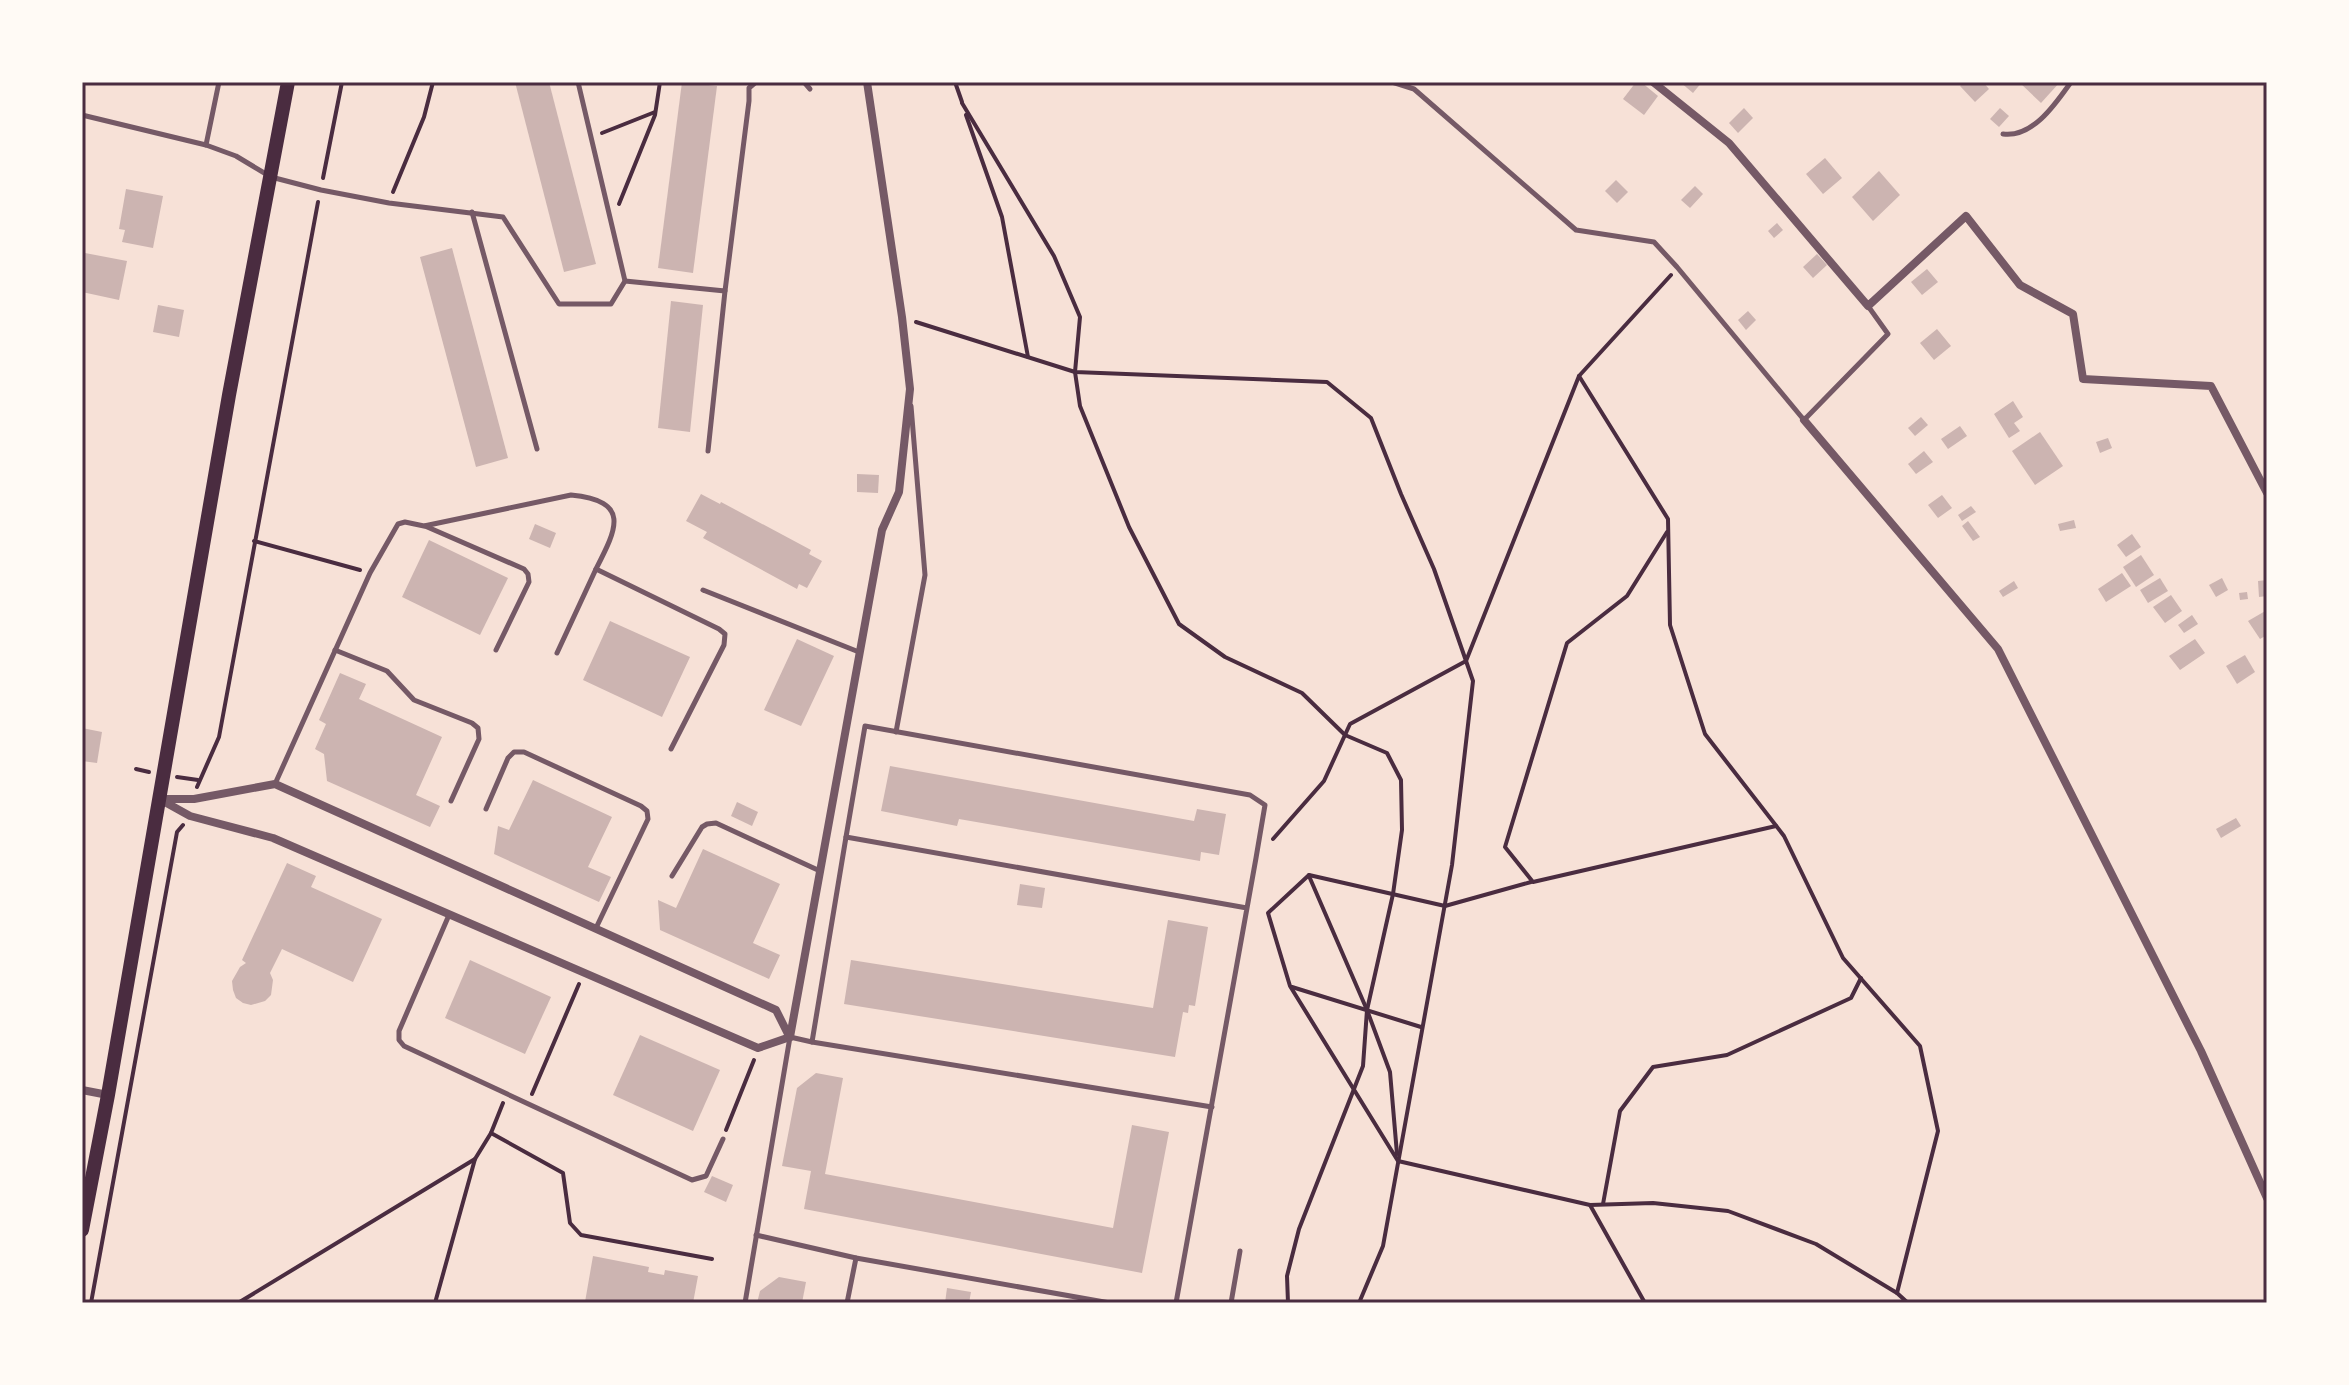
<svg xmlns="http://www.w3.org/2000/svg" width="2349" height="1385" font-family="'IBM Plex Sans',sans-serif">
<rect width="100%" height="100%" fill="#f7e1d7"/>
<g fill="#ccb4b1">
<path d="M515,82H549L596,264L564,272Z"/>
<path d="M682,82L717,86L693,273L658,268Z"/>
<path d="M1636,82H1641L1658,96L1644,115L1623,99Z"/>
<path d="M1680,82H1702L1693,93Z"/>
<path d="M1964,82H1983L1989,89L1975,102L1960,86Z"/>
<path d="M2019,82H2060L2041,103Z"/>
<path d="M1744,108L1753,118L1738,133L1729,123Z"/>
<path d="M2000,108L2009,116L1999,127L1990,119Z"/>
<path d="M1825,158L1842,178L1823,194L1806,174Z"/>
<path d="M1879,171L1900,195L1873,221L1852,197Z"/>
<path d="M1616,180L1628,192L1617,203L1605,191Z"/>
<path d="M1695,186L1703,194L1690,208L1681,200Z"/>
<path d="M126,189L163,196L153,248L122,242L125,230L119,229Z"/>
<path d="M1777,223L1783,230L1774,238L1768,231Z"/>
<path d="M452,248L508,458L476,467L420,257Z"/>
<path d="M85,253L127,261L119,300L82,292V267Z"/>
<path d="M1817,254L1827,265L1813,278L1803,267Z"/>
<path d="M1927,269L1938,282L1922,295L1911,282Z"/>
<path d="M671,301L703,305L690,432L658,428Z"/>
<path d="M158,305L184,310L179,337L153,332Z"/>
<path d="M1748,311L1756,320L1746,330L1738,320Z"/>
<path d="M1937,329L1951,346L1934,360L1920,343Z"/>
<path d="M2013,401L2023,417L2014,423L2020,431L2009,438L1994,414Z"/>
<path d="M1921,417L1928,425L1915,436L1908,428Z"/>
<path d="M1960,426L1967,436L1948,449L1941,439Z"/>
<path d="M2040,432L2063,466L2035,485L2012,451Z"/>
<path d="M2108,438L2112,448L2100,453L2096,442Z"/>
<path d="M1924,451L1933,462L1916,474L1908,464Z"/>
<path d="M857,474L879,475L878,493L857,492Z"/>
<path d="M701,494L720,504L721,502L811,550L809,554L822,561L807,588L799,584L797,589L703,538L707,532L686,521Z"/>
<path d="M1942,495L1952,508L1938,518L1928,505Z"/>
<path d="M1971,506L1976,512L1962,521L1958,515Z"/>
<path d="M2074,520L2076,528L2060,531L2058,524Z"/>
<path d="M1968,521L1980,537L1973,541L1962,526Z"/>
<path d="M535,524L556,533L550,548L529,539Z"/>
<path d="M2132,534L2141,547L2126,557L2117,545Z"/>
<path d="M429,540L508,578L480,635L402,597Z"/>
<path d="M2141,555L2154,575L2136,587L2123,567Z"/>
<path d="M2122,573L2131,586L2106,602L2098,589Z"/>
<path d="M2160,578L2168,591L2148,603L2140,590Z"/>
<path d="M2222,578L2228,590L2216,597L2209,585Z"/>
<path d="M2267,580V596L2259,597L2258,581Z"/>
<path d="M2014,581L2018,588L2003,597L1999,591Z"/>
<path d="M2247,592L2248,599L2240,600L2239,593Z"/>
<path d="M2171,595L2182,611L2165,623L2153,607Z"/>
<path d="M2267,610V635L2260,639L2248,621Z"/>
<path d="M2192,615L2198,624L2184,633L2178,625Z"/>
<path d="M610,621L690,657L662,717L583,680Z"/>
<path d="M797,639L834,656L801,726L764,710Z"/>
<path d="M2195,639L2205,653L2180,670L2169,656Z"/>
<path d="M2245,655L2255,672L2237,684L2226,666Z"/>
<path d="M340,673L366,684L359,699L442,737L416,795L440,806L430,827L327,781L324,754L315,749L326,724L319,720Z"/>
<path d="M82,728L102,732L97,763L82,761Z"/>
<path d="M890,766L1194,821L1197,809L1226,814L1219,855L1201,852L1200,861L959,819L957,826L881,811Z"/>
<path d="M533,780L612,817L588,867L611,877L599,902L494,854L498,826L509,830Z"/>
<path d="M737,802L758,812L752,826L731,816Z"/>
<path d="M2236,818L2241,826L2221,838L2216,829Z"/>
<path d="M703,849L780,884L753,943L780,955L769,979L660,930L658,900L676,908Z"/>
<path d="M287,863L316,876L311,887L382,919L353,982L282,949L270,973L273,980L271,995L265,1001L251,1005L243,1003L236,998L233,990L232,981L240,967L246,963L242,960Z"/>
<path d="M1020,884L1045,888L1042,908L1017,905Z"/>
<path d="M1168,920L1208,927L1195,1006L1189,1005L1188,1013L1183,1012L1175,1057L844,1004L851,960L1153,1008Z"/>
<path d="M470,960L551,997L525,1054L445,1018Z"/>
<path d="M640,1035L720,1070L693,1131L613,1095Z"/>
<path d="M816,1073L843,1078L825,1174L1113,1228L1132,1125L1169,1132L1142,1273L804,1209L811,1171L782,1166L797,1088Z"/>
<path d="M712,1176L733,1185L726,1202L704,1192Z"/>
<path d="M593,1256L649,1267L648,1272L664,1275L665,1270L698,1276L693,1303L585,1302Z"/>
<path d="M779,1277L806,1282L802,1303H757L760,1291Z"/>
<path d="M947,1288L971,1292L969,1303H945Z"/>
</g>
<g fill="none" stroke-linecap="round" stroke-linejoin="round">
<g stroke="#4a2c40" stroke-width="4">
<path d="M955,82L962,102"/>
<path d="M962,103L1054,256L1080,317L1075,372L1080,406L1129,527L1179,624L1225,657L1302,693L1345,735L1387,753L1401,780L1402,830L1393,894L1367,1010L1363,1066L1299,1229L1287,1276L1288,1303"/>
<path d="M966,115L1002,217L1028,357"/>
<path d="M602,133L655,112"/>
<path d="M323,178L342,82"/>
<path d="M393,192L424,117L433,82"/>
<path d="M619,204L655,115L660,82"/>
<path d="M916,322L1075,372L1327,382L1371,418L1401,494L1434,569L1473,681L1452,865L1383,1246L1359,1303"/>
<path d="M1579,376L1668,519L1670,625L1705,734L1784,836L1843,958L1920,1046L1938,1131L1897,1293"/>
<path d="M1667,532L1627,596L1567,643L1505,847L1533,882L1776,826"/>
<path d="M254,541L360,570"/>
<path d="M136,769L149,772"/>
<path d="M177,777L198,780"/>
<path d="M197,787L219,737L318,202"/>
<path d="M1273,839L1324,781L1350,724L1466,661L1579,376L1671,275"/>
<path d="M1309,875L1268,913L1290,986L1398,1161L1590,1205L1645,1303"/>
<path d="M1309,875L1445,906L1531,882"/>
<path d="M1309,876L1367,1010L1390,1072L1397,1154"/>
<path d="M1292,987L1421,1027"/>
<path d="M532,1094L579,984"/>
<path d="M503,1103L491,1133L563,1173L570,1223L581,1235L712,1259"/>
<path d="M726,1130L754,1060"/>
<path d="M1603,1204L1620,1111L1653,1067L1727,1055L1851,998L1861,978"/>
<path d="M1590,1205L1653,1203L1728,1211L1816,1244L1897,1293L1908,1303"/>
<path d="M91,1303L177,832L183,825"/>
<path d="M238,1303L475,1159"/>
<path d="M435,1303L475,1159L491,1133"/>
</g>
<g stroke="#755966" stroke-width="5">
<path d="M804,82L810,89"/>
<path d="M1392,82L1414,89L1576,230L1654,242L1677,267L1804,420L1888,334L1868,306"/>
<path d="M82,115L206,145L236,156L271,177L321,190L389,203L503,217L559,304H611L625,281L578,82"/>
<path d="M2003,134C2033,138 2056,103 2071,82"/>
<path d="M206,145L219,82"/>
<path d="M472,212L537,449"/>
<path d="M625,281L725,291L749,101V88L756,82"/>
<path d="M708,451L725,291"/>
<path d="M425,526L524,569L528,574L529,582L496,650"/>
<path d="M703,590L859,652"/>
<path d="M335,650L387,671L414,700L472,723L478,728L479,739L451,801"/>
<path d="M557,653L596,569"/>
<path d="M896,732L925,575L911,406"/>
<path d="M275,784L370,573L398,524L405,522L424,526L571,495C631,501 617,528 596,569L719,629L725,634L724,645L671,749"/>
<path d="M486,809L508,758L514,752H524L641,806L647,811L648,819L596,928"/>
<path d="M846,837L812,1042L1212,1107"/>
<path d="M672,876L702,827L707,824L716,823L820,871"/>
<path d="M449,915L399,1031V1040L404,1046L692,1180L706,1176L723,1139"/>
<path d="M756,1235L856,1258L1110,1303"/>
<path d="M745,1303L790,1037L812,1042"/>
<path d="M847,1303L856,1258"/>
<path d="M1176,1303L1256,858L1265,805L1250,795L865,726L846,837L1247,908"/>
<path d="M1231,1303L1240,1251"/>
</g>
<g stroke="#755966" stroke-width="8">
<path d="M1653,82L1729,143L1868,306L1966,216L2020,285L2073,314L2083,379L2211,386L2267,493"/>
<path d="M1804,420L1998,649L2201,1051L2267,1198"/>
<path d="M159,799H194L275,784L776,1010L789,1036"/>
<path d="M163,801L190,816L273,838L758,1048L790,1037"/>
<path d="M790,1037L882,530L899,492L910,389L902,317L867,82"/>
<path d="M82,1090L108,1095"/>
</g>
<path stroke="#4a2c40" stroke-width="14" d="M82,1230L108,1095L229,395L288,82"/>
</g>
<rect width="2349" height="1385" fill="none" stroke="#fffaf5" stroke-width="168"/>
<rect x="84" y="84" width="2181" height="1217" fill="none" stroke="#4a2c40" stroke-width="3"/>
</svg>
